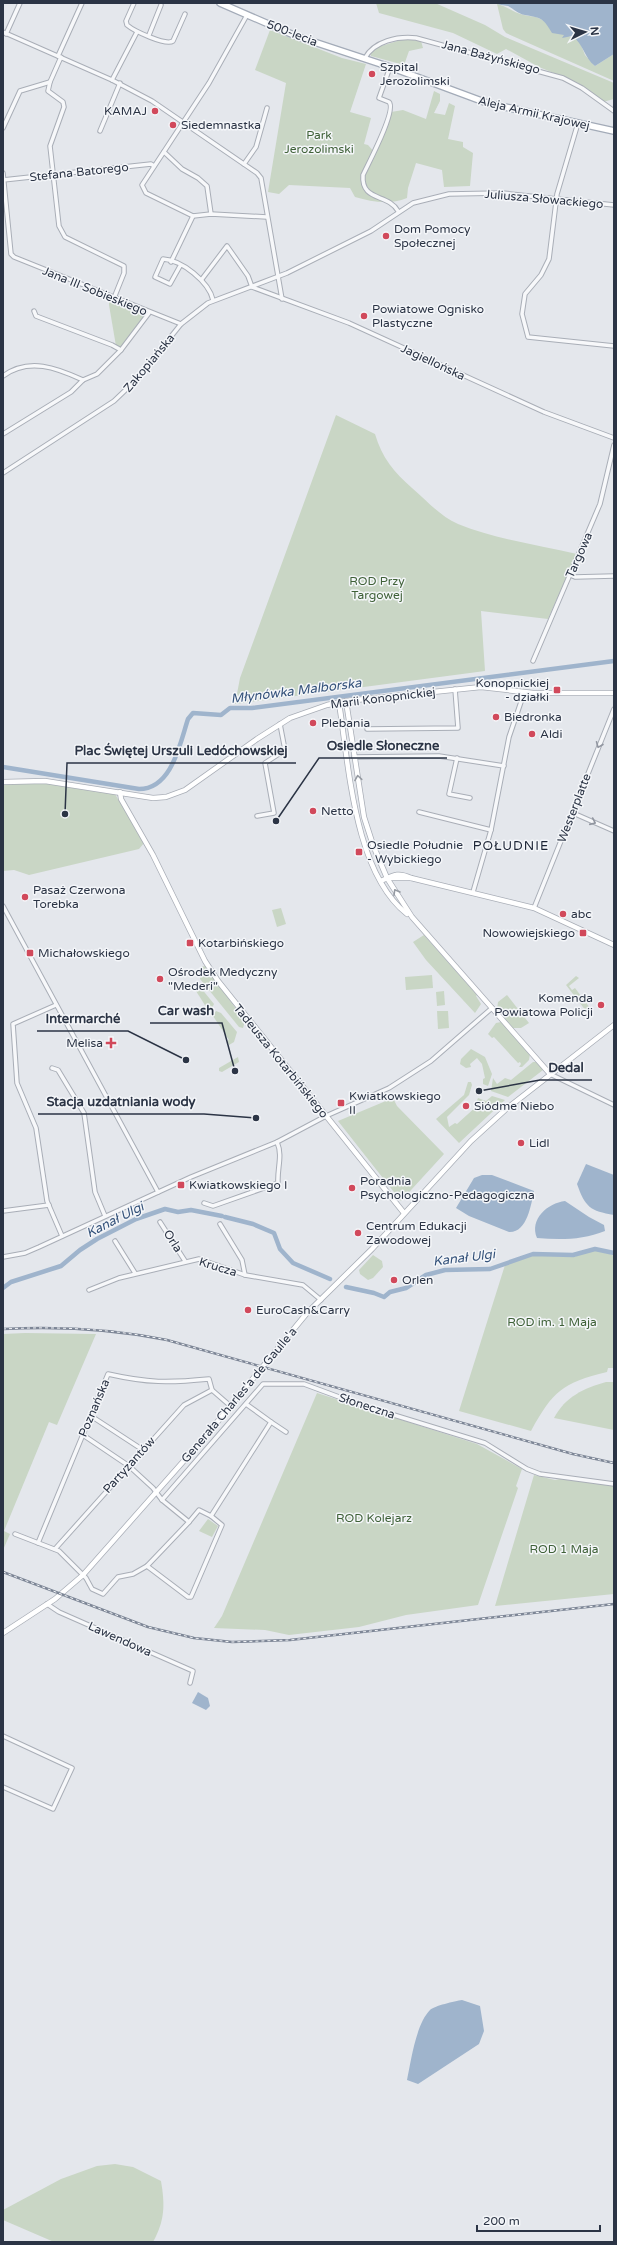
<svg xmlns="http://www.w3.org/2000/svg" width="617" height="2245" font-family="'Varela Round',sans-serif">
<rect width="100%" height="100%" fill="#e4e7ec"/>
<g fill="#c9d6c5">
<path d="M376,3H435L485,25L505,37L614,83V99L603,102L578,83L539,67L506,49L497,54L453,33L379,13Z"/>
<path d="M497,4C507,6 514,13 524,15C535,17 538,16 548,24L550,29L579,40L585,55L595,66L614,54V81L506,33L503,29Z"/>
<path d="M270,30L342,58L366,64L350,112L371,118L364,144L368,145L375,153L391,112L403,110L426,119L434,91L440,94V101L434,113L445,115L449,103L455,106L448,139L463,142V147L473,153L470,186L444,187L442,170L416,163L408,188L407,198C389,205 373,202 355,197L350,188L289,185L279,194L268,192L286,83L255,70Z"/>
<path d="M404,39L421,41L423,48L409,51L404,65L371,56V52L378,47Z"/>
<path d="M113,300L145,313L146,316L120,348L116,346L109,305V302Z"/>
<path d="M336,415L375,434C382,458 394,472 412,488C427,501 440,516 458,524C495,539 538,545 577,554L548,619L481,611L485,671L235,704L240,678Z"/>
<path d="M38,782L115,794L144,843L139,849L29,875L14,870L3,871V784Z"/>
<path d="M281,908L286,924L277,927L272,910Z"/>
<path d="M424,935L477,995L476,996L481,1004L475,1013L426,960L413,942Z"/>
<path d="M205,966L245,1021L243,1028L239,1027L200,979L201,967Z"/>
<path d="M432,975L433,988L406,990L405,977Z"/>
<path d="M576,976L579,978L569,986L572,990L575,988L590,1008L586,1011L566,985Z"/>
<path d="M198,987L201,988L214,1004L211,1010H208L196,991Z"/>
<path d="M444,991L445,1005L437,1006L436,992Z"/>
<path d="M507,995L529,1023L521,1028H513L497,1010L498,1002Z"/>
<path d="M216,1011L221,1013L237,1032L234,1042L229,1045L227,1041L229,1040L213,1016Z"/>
<path d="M437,1011H448L449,1028L438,1029Z"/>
<path d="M501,1022L530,1054L529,1060L522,1067H519L521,1064L520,1062L518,1063L494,1037L492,1038L488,1034L496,1023Z"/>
<path d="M471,1049L485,1057L492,1074L488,1086L483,1084V1079L485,1078L482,1064L477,1058L470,1064L471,1067L466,1068L460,1064L461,1059Z"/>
<path d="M238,1057L239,1062L222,1072L219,1071V1068Z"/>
<path d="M533,1062H537L543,1070L508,1097L491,1091L493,1078L497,1084L505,1078L511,1080Z"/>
<path d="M468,1082H471L472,1085L469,1095L447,1117L449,1127L455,1123L457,1124L478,1105L476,1103L478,1098L486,1101L492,1096L505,1100L459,1143L436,1119L464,1095Z"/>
<path d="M393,1098L397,1106L444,1154L401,1201L338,1121Z"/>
<path d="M593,1249H600L614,1256V1368H608L607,1372C562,1383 553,1391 531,1431L459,1411L505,1265L530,1255L574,1257Z"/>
<path d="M373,1255L382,1261L383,1267L373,1278L368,1280L360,1274L359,1270Z"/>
<path d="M25,1333L96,1334L57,1425L49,1422L4,1531L10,1534L3,1550V1334Z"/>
<path d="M606,1382H614V1430L554,1418C565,1397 584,1388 606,1382Z"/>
<path d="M317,1393L477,1444L522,1469L516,1486L518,1488L478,1605L406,1615L359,1627L289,1635L265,1630L214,1628L222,1616Z"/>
<path d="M534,1475L555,1480L560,1479L614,1486V1594L495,1606Z"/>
<path d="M208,1519L218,1526L212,1537L199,1531Z"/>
<path d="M115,2164L133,2167L161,2181C165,2205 165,2220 153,2242H54L3,2220V2210L61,2179L97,2166Z"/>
</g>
<g fill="#9fb4cc">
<path d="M495,3H614V54L595,66C584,58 584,44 572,36L562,38L564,35L552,33C543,18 542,18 525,15C518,14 514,9 508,6C504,5 499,5 495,3Z"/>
<path d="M586,1164L614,1175V1215C590,1211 585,1207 577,1184Z"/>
<path d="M482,1175H492L534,1191C531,1205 527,1233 509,1232L469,1216L456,1208L474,1178Z"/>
<path d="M565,1201L589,1217L604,1225L605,1231C583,1240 560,1240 537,1238C529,1219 548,1203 565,1201Z"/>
<path d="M198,1692L208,1698L210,1706L206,1710L192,1703Z"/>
<path d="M462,2000L480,2006L484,2031L479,2044L418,2084L407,2080C411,2061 416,2024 430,2010C434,2006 455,2001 462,2000Z"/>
</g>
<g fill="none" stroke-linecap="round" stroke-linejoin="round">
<g stroke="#9fb4cc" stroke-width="4.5">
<path d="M3,767L139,789C172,789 180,743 188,719L193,713L221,715L230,708H252L614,661"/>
<path d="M225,1217L253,1224L274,1233L280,1249L293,1263L330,1279"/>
<path d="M346,1287L374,1293L384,1297L390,1292L406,1288L426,1275L445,1270L490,1269L533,1254L573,1255L595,1249L614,1253"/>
<path d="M3,1288L11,1282L61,1266L80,1250L97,1239L136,1219L165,1209L178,1212L191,1210L222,1216"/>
</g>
<g stroke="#a9aeb7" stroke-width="5.5">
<g id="street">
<path d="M134,3L126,21L127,25C134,31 166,46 173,41L185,14"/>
<path d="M247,15L209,83L142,185L146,193L193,216L211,214L267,217"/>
<path d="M3,32L112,80L152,101L257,173L261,178L282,299"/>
<path d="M6,34L20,3"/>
<path d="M149,35L161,5"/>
<path d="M58,56L82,3"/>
<path d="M365,58C374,41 398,36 416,38L563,78L582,88L614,111"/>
<path d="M390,67L379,98L389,102C397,110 368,164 363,175C361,202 388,193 398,211"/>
<path d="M112,80L137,32"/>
<path d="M50,82L48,91L63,102L64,107L50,146L59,226L65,237L124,266V273L114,298"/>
<path d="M578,123L557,194L549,259L541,275L525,294L522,314L528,337L614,346"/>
<path d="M3,128L20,91L50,82L61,57"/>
<path d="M100,131L120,83"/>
<path d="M164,152L182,169L198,178L207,186L211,214"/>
<path d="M244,164L256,147L267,108"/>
<path d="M3,173L11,254L14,257L181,324"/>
<path d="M3,180L151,164L154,166"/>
<path d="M171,262L193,216"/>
<path d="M180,266L170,284L155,277L163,259C182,260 209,282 213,300"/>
<path d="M202,279L227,246L248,276L252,287L349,323L544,412L614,438"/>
<path d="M34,311L36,316L112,345L121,350"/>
<path d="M3,376C29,357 57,368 83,380"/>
<path d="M3,434L71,392L83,380L97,374L121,350L149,313"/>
<path d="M3,473L114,401L137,379L181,324L208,303L287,273L371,231L413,203L449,194L502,193L614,205"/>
<path d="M570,575L575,577L614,576"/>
<path d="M533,661L600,504L614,445"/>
<path d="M367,729L458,728L455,689"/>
<path d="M354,757L439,756L504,766"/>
<path d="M457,758L449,794L470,798"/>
<path d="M419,812L491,830"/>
<path d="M573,813L614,831"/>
<path d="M257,816L274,813L265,763L285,750L280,724"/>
<path d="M473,892L491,830L509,737L524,693"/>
<path d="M3,906L158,1192"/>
<path d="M534,908L614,709"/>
<path d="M56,1005L13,1024L17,1083L36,1128L47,1201L62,1236"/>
<path d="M52,1068L58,1070L84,1113L95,1192L105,1216"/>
<path d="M550,1074L614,1105"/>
<path d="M204,1203L213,1206L278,1183C277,1168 283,1156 277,1142"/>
<path d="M3,1211L49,1205"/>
<path d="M160,1222L185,1261"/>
<path d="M220,1224L242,1260L245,1275"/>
<path d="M115,1241L135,1273"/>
<path d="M3,1257L25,1253L39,1247L191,1177L277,1142L326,1116L389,1088L431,1061L492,1008"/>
<path d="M89,1290L119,1278L199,1259L245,1275L303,1285L321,1300"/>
<path d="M91,1416L143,1450"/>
<path d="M271,1422L286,1432"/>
<path d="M83,1435L129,1466L153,1488L162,1500L189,1522L199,1510L211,1516L271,1422L246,1404"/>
<path d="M162,1500L263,1384H304L358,1404L485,1443L527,1469L540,1474L614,1484"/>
<path d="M15,1534L59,1551L86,1578L92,1589L103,1594L118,1577L133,1574L147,1566L189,1522"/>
<path d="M38,1543L108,1374C148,1383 168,1383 209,1379L212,1390L227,1403"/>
<path d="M55,1549L184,1405L212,1390"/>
<path d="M147,1566L188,1597H191L222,1525L211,1516"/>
<path d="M47,1604L59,1612L193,1671L190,1683"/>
<path d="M3,1736L72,1768L53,1809L3,1787"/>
</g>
</g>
<g stroke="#a9aeb7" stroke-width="6">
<g id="secondary">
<path d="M346,701L364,817L373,845L387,878L412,917L550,1074"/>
<path d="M339,703C349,766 354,872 407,914"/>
<path d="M3,782L45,781L153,798L166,797L185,790L257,739L290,718L327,705L346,701L481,687L533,693H614"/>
<path d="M120,792L121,799L153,855L205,961L218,981L404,1213"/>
<path d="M387,878H411"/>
<path d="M381,881C394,875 398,872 411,878L534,908L614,945"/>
<path d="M3,1633L55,1599L83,1575L204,1438L307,1313L372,1249L471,1141L505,1110L614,1025"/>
</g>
</g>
<g stroke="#a3abb8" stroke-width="8">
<path id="primary" d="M220,3L296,36L390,67L487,103L614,131"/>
</g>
<use href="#street" stroke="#f7f8fa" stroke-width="3.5"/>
<use href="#secondary" stroke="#fff" stroke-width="4.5"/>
<use href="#primary" stroke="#fff" stroke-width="5.5"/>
<g stroke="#7d8696" stroke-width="2.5">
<g id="rail">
<path d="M3,1329C58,1326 113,1329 167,1340L573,1454L614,1463"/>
<path d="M3,1572L148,1627L194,1638L232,1642L290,1640L614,1604"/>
</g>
</g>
<use href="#rail" stroke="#f4f6f9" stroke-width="1" stroke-dasharray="3" stroke-linecap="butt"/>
</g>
<defs><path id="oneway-chevron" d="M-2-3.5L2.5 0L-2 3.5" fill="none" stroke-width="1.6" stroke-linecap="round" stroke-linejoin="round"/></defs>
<g stroke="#9196a0">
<use href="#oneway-chevron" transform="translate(599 745) rotate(112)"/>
<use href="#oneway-chevron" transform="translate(593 822) rotate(24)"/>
</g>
<g stroke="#959aa2">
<use href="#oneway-chevron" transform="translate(358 778) rotate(-99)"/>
<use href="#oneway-chevron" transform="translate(396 892) rotate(-120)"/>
</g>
<g fill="#d1495b" stroke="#f4f6f9" stroke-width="1.5">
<circle cx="372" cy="74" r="4"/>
<circle cx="155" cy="111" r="4"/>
<circle cx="173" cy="125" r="4"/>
<circle cx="386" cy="236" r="4"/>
<circle cx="364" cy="316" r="4"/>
<rect x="553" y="686" width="8" height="8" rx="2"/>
<circle cx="496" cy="717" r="4"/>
<circle cx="313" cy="723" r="4"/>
<circle cx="532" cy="734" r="4"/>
<circle cx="313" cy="811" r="4"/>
<rect x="355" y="848" width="8" height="8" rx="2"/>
<circle cx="25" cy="897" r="4"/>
<circle cx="563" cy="914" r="4"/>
<rect x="579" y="929" width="8" height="8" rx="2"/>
<rect x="186" y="939" width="8" height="8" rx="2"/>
<rect x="26" y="949" width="8" height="8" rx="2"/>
<circle cx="160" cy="979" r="4"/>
<circle cx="601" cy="1005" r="4"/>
<path d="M109 1037h4v4h4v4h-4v4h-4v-4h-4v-4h4z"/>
<rect x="337" y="1099" width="8" height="8" rx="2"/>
<circle cx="466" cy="1106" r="4"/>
<circle cx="521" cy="1143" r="4"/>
<rect x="177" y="1181" width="8" height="8" rx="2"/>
<circle cx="352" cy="1188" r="4"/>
<circle cx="358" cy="1233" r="4"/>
<circle cx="394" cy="1280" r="4"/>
<circle cx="248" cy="1310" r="4"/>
</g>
<g text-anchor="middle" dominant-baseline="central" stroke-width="3" stroke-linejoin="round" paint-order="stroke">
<g font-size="12" fill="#2b3445" stroke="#f4f6f9">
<text transform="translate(292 33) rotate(21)">500-lecia</text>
<text transform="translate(491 57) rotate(15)">Jana Bażyńskiego</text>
<text transform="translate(534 113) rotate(13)">Aleja Armii Krajowej</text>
<text transform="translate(79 172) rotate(-6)">Stefana Batorego</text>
<text transform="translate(544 199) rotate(5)">Juliusza Słowackiego</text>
<text transform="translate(95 291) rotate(22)">Jana III Sobieskiego</text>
<text transform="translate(433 362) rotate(25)">Jagiellońska</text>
<text transform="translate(149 363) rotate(-50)">Zakopiańska</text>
<text transform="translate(579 555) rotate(-66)">Targowa</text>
<text transform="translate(383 698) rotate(-7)">Marii Konopnickiej</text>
<text transform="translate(574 808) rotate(-69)">Westerplatte</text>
<text transform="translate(281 1061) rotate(51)">Tadeusza Kotarbińskiego</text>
<text transform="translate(173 1241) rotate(58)">Orla</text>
<text transform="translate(218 1267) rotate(17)">Krucza</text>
<text transform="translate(239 1395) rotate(-50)">Generała Charles'a de Gaulle'a</text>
<text transform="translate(367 1406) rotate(18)">Słoneczna</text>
<text transform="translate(94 1408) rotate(-67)">Poznańska</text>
<text transform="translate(129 1465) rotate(-48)">Partyzantów</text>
<text transform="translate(120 1639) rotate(24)">Lawendowa</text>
</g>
<g font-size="12" fill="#2b3445" stroke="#f4f6f9" text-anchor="start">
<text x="380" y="67">Szpital<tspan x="380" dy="14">Jerozolimski</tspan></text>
<text x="147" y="111" text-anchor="end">KAMAJ</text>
<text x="181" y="125">Siedemnastka</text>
<text x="394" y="229">Dom Pomocy<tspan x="394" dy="14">Społecznej</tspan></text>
<text x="372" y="309">Powiatowe Ognisko<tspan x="372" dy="14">Plastyczne</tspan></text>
<text x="549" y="683" text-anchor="end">Konopnickiej<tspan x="549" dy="14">- działki</tspan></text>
<text x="504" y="717">Biedronka</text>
<text x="321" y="723">Plebania</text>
<text x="540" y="734">Aldi</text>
<text x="321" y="811">Netto</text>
<text x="367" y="845">Osiedle Południe<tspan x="367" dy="14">- Wybickiego</tspan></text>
<text x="33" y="890">Pasaż Czerwona<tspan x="33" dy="14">Torebka</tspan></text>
<text x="571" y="914">abc</text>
<text x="575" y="933" text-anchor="end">Nowowiejskiego</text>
<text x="198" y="943">Kotarbińskiego</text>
<text x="38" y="953">Michałowskiego</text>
<text x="168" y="972">Ośrodek Medyczny<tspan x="168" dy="14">"Mederi"</tspan></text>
<text x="593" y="998" text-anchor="end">Komenda<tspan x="593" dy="14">Powiatowa Policji</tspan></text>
<text x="103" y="1043" text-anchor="end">Melisa</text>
<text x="349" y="1096">Kwiatkowskiego<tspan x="349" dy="14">II</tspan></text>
<text x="474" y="1106">Siódme Niebo</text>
<text x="529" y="1143">Lidl</text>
<text x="360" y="1181">Poradnia<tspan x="360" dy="14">Psychologiczno-Pedagogiczna</tspan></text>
<text x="189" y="1185">Kwiatkowskiego I</text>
<text x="366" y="1226">Centrum Edukacji<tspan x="366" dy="14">Zawodowej</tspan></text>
<text x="402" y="1280">Orlen</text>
<text x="256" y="1310">EuroCash&amp;Carry</text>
</g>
<g font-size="12" fill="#3f6138" stroke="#f4f6f9">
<text x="319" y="135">Park<tspan x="319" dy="14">Jerozolimski</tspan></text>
<text x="377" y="581">ROD Przy<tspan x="377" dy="14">Targowej</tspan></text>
<text x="552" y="1322">ROD im. 1 Maja</text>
<text x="374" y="1518">ROD Kolejarz</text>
<text x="564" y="1549">ROD 1 Maja</text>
</g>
<g font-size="13" font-style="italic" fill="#34527a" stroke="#f4f6f9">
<text transform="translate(296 691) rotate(-7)">Młynówka Malborska</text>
<text transform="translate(115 1220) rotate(-27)">Kanał Ulgi</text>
<text transform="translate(464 1258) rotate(-7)">Kanał Ulgi</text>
</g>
<g font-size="13" letter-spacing="1" fill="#1d2536" stroke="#f4f6f9">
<text x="511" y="846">POŁUDNIE</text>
</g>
</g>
<path fill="none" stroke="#2b3445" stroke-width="1.5" d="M276 821L319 758H447M65 814L67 763H296M235 1071L222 1023H150M186 1060L128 1031H37M479 1091L540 1080H592M256 1118L204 1114H38"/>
<g fill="#2b3445" stroke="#f4f6f9" stroke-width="1.5">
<circle cx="276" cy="821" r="4"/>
<circle cx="65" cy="814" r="4"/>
<circle cx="235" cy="1071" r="4"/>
<circle cx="186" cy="1060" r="4"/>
<circle cx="479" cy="1091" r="4"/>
<circle cx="256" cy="1118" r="4"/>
</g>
<g font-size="13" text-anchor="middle" font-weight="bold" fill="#2b3445" stroke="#f4f6f9" stroke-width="3" stroke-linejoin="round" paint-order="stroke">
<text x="383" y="750">Osiedle Słoneczne</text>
<text x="181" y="755">Plac Świętej Urszuli Ledóchowskiej</text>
<text x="186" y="1015">Car wash</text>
<text x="83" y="1023">Intermarché</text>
<text x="566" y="1072">Dedal</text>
<text x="121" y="1106">Stacja uzdatniania wody</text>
</g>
<rect width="617" height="2245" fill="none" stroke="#2b3445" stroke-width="8"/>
<g transform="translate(585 32) rotate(85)" stroke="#f4f6f9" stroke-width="3" paint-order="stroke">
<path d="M0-3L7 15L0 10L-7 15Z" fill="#2b3445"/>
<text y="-6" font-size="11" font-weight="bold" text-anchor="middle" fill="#2b3445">N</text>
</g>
<path d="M477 2225v6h123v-6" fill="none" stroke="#2b3445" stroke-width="2"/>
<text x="483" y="2225" font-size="12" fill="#2b3445" stroke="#f4f6f9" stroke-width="3" paint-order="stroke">200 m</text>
</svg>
